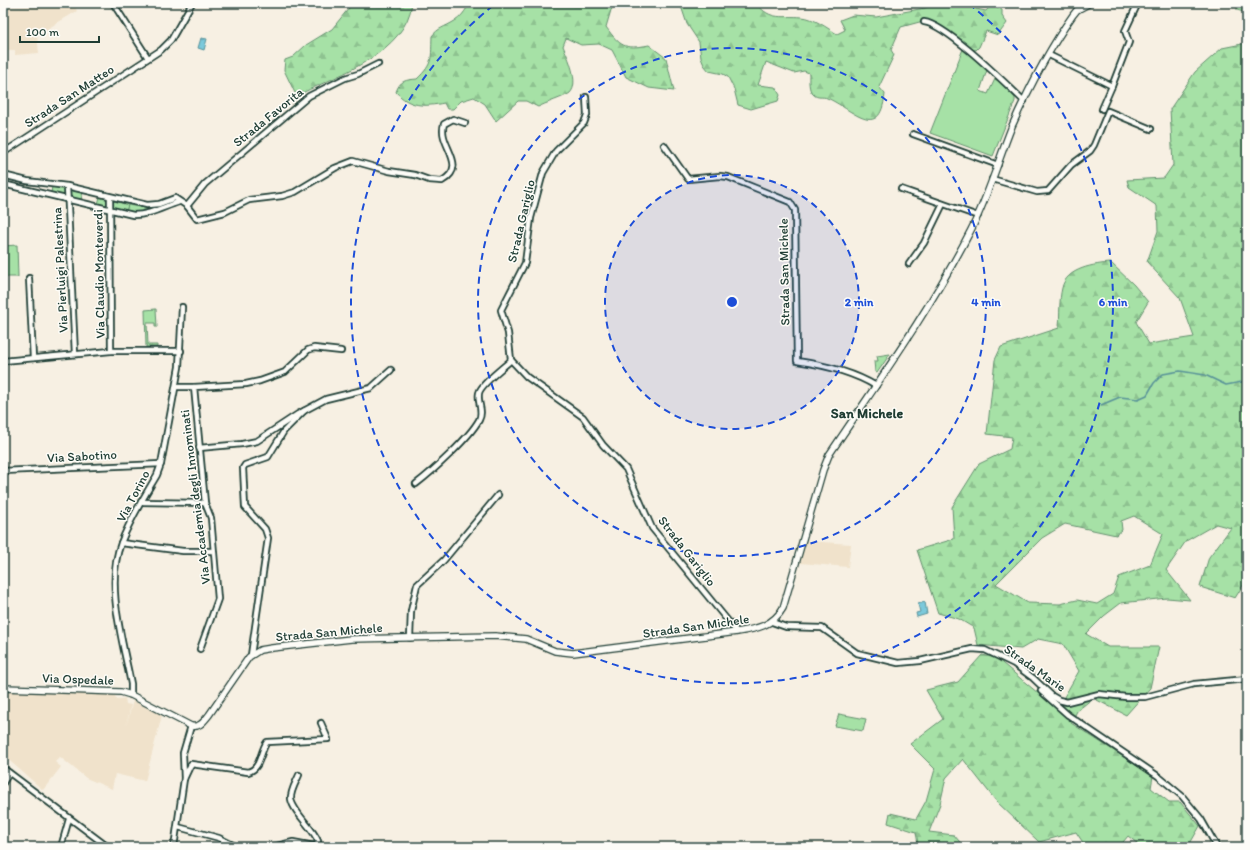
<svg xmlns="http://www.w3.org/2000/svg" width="1250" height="850" font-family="Itim,sans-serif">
<defs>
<pattern id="grass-tufts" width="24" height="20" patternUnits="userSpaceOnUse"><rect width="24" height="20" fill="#a6e1a6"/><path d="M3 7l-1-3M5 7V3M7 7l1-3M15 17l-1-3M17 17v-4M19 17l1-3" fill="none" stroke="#8ec290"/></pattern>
<pattern id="forest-firs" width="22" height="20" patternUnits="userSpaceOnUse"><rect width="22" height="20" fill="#a6e1a6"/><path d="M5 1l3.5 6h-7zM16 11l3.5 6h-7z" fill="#8ec290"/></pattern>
<pattern id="water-ripples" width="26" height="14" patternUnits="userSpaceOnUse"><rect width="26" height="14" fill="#7cc9db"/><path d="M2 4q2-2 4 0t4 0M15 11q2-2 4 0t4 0" fill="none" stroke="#65a4b2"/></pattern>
</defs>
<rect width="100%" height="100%" fill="#f7f0e3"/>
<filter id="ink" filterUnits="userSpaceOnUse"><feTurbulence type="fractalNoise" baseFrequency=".025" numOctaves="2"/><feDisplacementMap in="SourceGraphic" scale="8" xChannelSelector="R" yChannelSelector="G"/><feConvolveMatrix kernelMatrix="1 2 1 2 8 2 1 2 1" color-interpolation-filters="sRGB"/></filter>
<g filter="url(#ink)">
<g fill="#f0e2cb">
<path d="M74,4L77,11L37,35L39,53L15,55V50L3,51V8Z"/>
<path d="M807,541L851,544L848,567L800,563Z"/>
<path d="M3,690L113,693L116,698L119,700L120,699L125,698L126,704L131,705L126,726L133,701L162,715L145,781L115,774L112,789L86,778L60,757L55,762L61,767L43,790L3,755Z"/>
</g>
<g fill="url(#grass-tufts)" stroke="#628f6d">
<path d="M52,186L65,188V196L51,193Z"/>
<path d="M70,189L83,192L81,200L70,197Z"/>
<path d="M100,197L108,199V206L98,204Z"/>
<path d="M128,205L146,208L161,206C150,213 139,214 126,211Z"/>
<path d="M156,309L157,327H155V323H147L148,345H157V347H146L145,310Z"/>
</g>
<g fill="url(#forest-firs)" stroke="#628f6d" fill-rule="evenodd">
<path d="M353,3H412C406,52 341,74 302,93H295L284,70L285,60L293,57L306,45L332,29Z"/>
<path d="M470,3H617L611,10L606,27C620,46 624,50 649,45L666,58L674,91L649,88L626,77L612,50L599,44L581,45L566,38L563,46C568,57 580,83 570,93C567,96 543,104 538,107L526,101H518L496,121L485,104L474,97L461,101L453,109H447L444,103C425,107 409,107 396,92C400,80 406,80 417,79C434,63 431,58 432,36C438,28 445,27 453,22C461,18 465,11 470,3Z"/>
<path d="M680,3H756C771,22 783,15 802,17C814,18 827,28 837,34L845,30L840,20L853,15L876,17L925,8L935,3H973L976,9L986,11L992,4L1002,10V16L1007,23L998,35L986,31L979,47L976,50L971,49L936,23L927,20L901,27L891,50L894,55L879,87L885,94C880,143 851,108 827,98C823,96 817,99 813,94C808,90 809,79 809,73L804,71L794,73L766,62L758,85L775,87L780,95L778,101L751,109L738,105L734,89L728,77L723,74L709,71L704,65L701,58L699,42L687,24Z"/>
<path d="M1237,3H1247V13L1237,10Z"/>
<path d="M1247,43V579L1235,598L1200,587L1209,557L1231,528L1216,524L1186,541L1166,570L1190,600L1167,598L1121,603L1104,616L1086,634L1108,647H1159L1150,688L1126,715L1093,698L1077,711L1071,723L1153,776L1151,788L1169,802H1180L1200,826L1188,847H1142L1128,836L1119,847H1086L1076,832L1039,842L996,801L963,759L946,778L940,804L929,832L954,835L964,847H945L946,843L918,844L916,832L888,823L890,813L916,819L926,801L935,769L910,744L943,719L926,690L958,682L982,655L996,658L1057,709L1079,671L1063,644L1038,639L1021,649L978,645L974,628L959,619L938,613L917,550L954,539L952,507L979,464L1010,449L1012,437L987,434L995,360L1001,347L1059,328C1060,315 1059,300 1062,288C1066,268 1095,264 1111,263L1134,285L1148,302L1136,322L1149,344L1194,337L1180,298L1147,262L1158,231L1157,206L1129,187L1127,180L1164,178L1173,165L1170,109L1195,72L1222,48ZM1134,516L1163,534L1150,565L1119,577L1113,594L1097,604L1077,600L1060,604L1028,603L996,584L1042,538L1065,524L1116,535L1122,530L1121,521Z"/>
</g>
<g fill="#a6e1a6" stroke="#628f6d">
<path d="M963,49L987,70L980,91L988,94L995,79L1002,83L1015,98V101L993,156L930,133Z"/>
<path d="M114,201L128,205L126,211L112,207Z"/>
<path d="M17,245L18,277H3V246Z"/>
<path d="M890,354L877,373L875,372L874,361H878L877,356Z"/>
<path d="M839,714L866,719L863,731L835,726Z"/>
</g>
<g fill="url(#water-ripples)" stroke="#579198">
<path d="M201,38L207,39L204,50L198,48Z"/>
<path d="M925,602L927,614L917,617L916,613L920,612L918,604Z"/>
</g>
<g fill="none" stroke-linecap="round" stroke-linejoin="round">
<path stroke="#579198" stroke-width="1.5" d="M1101,405L1120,397L1138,399L1147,395L1154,383L1163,374L1180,371L1205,375L1226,385L1247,381"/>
<g stroke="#1f3d34" stroke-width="8">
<g id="minor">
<path d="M113,3L148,58"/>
<path d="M924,22C947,25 1005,83 1024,101"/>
<path d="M1049,55L1112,86L1129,42L1125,31L1138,3"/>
<path d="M586,97L587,115L584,123L556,151L543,173L531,218L525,263L501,310L508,333L511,360L527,377L583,417L603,445L626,469L652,528L737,632"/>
<path d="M1102,109L1112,86"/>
<path d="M913,134L998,165"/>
<path d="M664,145L688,179L720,176L728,177L790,202L795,210L797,361C824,365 853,372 876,386"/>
<path d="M3,153L161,50L171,40L192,3"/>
<path d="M3,175L27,181L67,186L147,205L159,204L175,198L187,206L205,184L309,96L345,78L358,74L378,64"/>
<path d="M992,179L1037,192L1048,191L1071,165L1090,151L1094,145L1108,111L1151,129"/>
<path d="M3,184L133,215C150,215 163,207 179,202"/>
<path d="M67,186L75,354"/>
<path d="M901,189L978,216"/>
<path d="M110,197L111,351"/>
<path d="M187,206L197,219L225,212L249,200L282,196L295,192L335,168L353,161L389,171L415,175L429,180L442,181C470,165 437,145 444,124L453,119L465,123"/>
<path d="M909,264L924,243L943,204"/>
<path d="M29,278L33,358"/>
<path d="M3,361L111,351H181"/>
<path d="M176,387H194"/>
<path d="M199,448L242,444L257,441L298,414L326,399L371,388L391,370"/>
<path d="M3,471L161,464"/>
<path d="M416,484C433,471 469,438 479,420C484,411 477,402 479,393C481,384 504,367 511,360"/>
<path d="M141,502L205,503"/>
<path d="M121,543L183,551H213"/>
<path d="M772,622L786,627L822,628L857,653L898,663L920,661L972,649L985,650L1014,664L1033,678L1052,696L1059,700L1067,702L1099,694L1126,697H1145L1194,684L1247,679"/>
<path d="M410,638L411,611L417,585L444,560L498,495"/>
<path d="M200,649L218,599L211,518L205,503L194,387L246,384L260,381L285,372L308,350L314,348L341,351"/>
<path d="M251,655L268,538L265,529L245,507L243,468L245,465L268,457L284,431L304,411"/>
<path d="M1041,691L1068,715L1158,776L1182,796L1201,819L1217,847"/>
<path d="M131,695V684C123,642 105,584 121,543C130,519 144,497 157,475L161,464L179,367L182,307"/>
<path d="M3,768L108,847"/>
<path d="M184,779L191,764L248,772C261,769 260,751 267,742L328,739L321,723"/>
<path d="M3,783L9,773"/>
<path d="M178,827L219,838L237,847"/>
<path d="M61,847L69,819"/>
<path d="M174,847L184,779L183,753L191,726"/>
<path d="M273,847L293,842L314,846L317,845L318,841C313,828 293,812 291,799C290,792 296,782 299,775"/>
</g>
</g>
<g stroke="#1f3d34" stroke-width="8">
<path id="tertiary" d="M3,688L121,692L131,695L191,726C200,728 204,721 209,715L249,657L260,650L272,648L351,639L495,636L526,639L555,651L573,653L737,632C756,629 773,626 783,608L823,470L829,455C878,382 930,310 971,230C988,197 998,161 1012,126C1029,88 1049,49 1073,15L1077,10L1090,3"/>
</g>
<use href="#minor" stroke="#fdfcf7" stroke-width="4.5"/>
<use href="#tertiary" stroke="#fdfcf7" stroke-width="5.5"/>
</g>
</g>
<circle cx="732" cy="302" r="127" fill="#1d4ed8" fill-opacity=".12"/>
<g fill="none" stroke="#1d4ed8" stroke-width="2" stroke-dasharray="7 5">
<circle cx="732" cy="302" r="127"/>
<circle cx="732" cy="302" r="254"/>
<path d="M969 4A381 381 0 1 1 495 4"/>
</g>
<g text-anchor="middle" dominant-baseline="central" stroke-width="3" stroke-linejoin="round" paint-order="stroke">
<g font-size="13" fill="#1f3d34" stroke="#fdfcf7">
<text transform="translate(69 96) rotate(-33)">Strada San Matteo</text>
<text transform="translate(268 117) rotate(-39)">Strada Favorita</text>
<text transform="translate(521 221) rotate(-77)">Strada Gariglio</text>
<text transform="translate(60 270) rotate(-93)">Via Pierluigi Palestrina</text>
<text transform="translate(784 272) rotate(-91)">Strada San Michele</text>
<text transform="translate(99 274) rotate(-91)">Via Claudio Monteverdi</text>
<text transform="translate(82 456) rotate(-3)">Via Sabotino</text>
<text transform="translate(133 496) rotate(-62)">Via Torino</text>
<text transform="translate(195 497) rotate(-97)">Via Accademia degli Innominati</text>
<text transform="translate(687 551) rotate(52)">Strada Gariglio</text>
<text transform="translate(696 626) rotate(-8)">Strada San Michele</text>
<text transform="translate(329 632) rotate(-5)">Strada San Michele</text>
<text transform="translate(1035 668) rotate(35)">Strada Marie</text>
<text transform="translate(78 679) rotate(2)">Via Ospedale</text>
</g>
<g font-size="14" font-weight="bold" fill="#1f3d34" stroke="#fdfcf7">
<text x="867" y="413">San Michele</text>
</g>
</g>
<circle cx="732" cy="302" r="6" fill="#1d4ed8" stroke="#fdfcf7" stroke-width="2"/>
<g font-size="12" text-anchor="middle" font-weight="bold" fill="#1d4ed8" stroke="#fdfcf7" stroke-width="3" stroke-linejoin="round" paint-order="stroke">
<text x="859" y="306">2 min</text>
<text x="986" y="306">4 min</text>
<text x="1113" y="306">6 min</text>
</g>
<rect width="1250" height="850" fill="none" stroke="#fdfcf7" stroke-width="16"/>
<rect x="8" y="8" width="1234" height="834" fill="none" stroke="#1f3d34" stroke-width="1.5" filter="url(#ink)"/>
<path d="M20 36v6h79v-6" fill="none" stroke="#1f3d34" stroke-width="2"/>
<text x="26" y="36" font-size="12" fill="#1f3d34" stroke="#fdfcf7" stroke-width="3" paint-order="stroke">100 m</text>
</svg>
